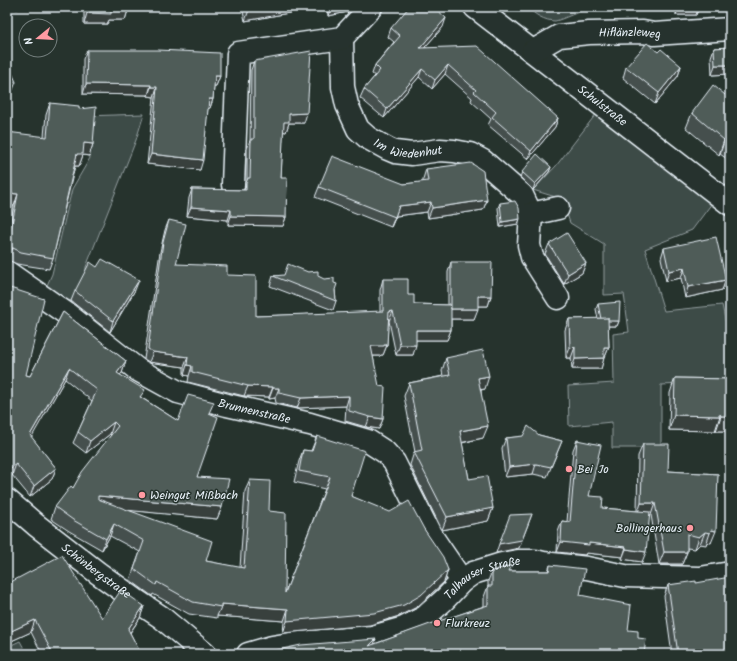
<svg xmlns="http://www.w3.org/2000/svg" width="737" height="661" font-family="Kalam,sans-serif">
<rect width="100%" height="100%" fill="#26332d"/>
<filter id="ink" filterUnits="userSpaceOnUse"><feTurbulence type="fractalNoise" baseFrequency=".025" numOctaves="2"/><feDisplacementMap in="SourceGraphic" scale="8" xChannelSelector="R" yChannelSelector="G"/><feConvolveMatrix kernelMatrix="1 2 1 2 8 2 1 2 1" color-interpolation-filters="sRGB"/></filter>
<g filter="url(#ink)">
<g fill="#3e4b47" stroke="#939ea0">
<path d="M528,7H590C583,10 561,20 555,21C545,21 533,14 528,7Z"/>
<path d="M603,105L718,195L692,230L645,249L664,311L722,305L730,343V382L661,385V448H612V422L569,426L568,386L614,383L613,334L629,332L624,294L604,295V244L570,223L562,199L533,190L556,166Z"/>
<path d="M144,114L136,140L86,267V272L71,301L44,292L52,274L72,189L90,158L85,116Z"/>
<path d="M20,641L27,654H7V647Z"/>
</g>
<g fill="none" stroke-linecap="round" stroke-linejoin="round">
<g stroke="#e8f1f8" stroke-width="25">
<g id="minor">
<path id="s1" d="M475,7L730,204"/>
<path id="s2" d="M342,38L343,87L347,105L358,129L368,138L388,149L395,152L412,154L440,150L454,151L470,154L483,161L522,195L531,214L529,245L532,257L558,298"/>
<path id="s3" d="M533,51L559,36L589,33L643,32L654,34L730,29"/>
<path d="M233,185L238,53L342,38L371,7"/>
<path d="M531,214L558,208"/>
<path id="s4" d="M7,272L67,314L138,370L178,392L227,405L310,424L368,441L385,452L394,462L430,534L462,581"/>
<path id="s5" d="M7,500L36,525L98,573L137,601L161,617L205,654"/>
<path id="s6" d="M248,654L272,647L296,643L372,637L404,628L425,617L445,599L462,581L473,573L502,564L518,561H535L543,563L587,568L625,576L700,578L730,573"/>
</g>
</g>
<use href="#minor" stroke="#26332d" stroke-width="22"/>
</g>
<g fill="#454f4d" stroke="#e8f1f8">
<path d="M84,7H128V10L125,20H109L107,24H84Z"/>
<path d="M242,7H322L245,21Z"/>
<path d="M327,7H350L348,12L328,16Z"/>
<path d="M676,7H699L696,15H676Z"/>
<path d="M443,27L425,47L558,118L555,127L528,159L488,125L491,119L471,101L472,98L445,74L432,89L419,77L384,118L360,98L364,89L375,76L372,74L375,65L394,42L388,37L391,28Z"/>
<path d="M730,47V74L712,75L711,57L714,48Z"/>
<path d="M87,50L220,76L216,86H214L213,99L210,108H208L200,170L147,164L154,97L148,96V95L83,94V59Z"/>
<path d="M658,52L681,66L678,76L655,104L623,78L626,67Z"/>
<path d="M254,61L304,123H289L286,132L283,131L281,178L286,217L283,226L228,225V220L187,216L189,198L192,189L244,190L247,182V149L250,140L251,70Z"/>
<path d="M730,99V161L720,154L719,155L686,128L692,113Z"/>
<path d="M50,103L79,109L93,144L89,156L83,155L79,166H75L53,258L49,269L17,264L8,260H7V239L14,206L7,205L44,136L46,115Z"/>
<path d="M551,167L549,172L533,190L520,177L522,172Z"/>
<path d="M426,169L487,200L483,210L428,218L427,212L396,216L391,227L315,197L319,187L404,184L423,182V179Z"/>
<path d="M500,203L518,224L500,227L498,208Z"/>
<path d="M169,220L176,264L227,275L256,316L380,312V290L383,279L408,295L414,304L448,305V272L451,262L491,296L488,306H478L474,319H451V330L447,340H416L413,355H396L389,321L388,322L387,345L383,355H381L380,356H373L383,419L379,429L366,427L345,421L346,406L297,408L276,403L275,398L269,399V397L244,396L188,382L189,376L184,375V367L149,362L144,359L160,252L165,230Z"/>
<path d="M549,244L586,263L582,273L564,284L545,254Z"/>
<path d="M664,248L726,280L722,290L685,298L681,278L666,281L661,258Z"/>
<path d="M97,267L135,290L110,332L71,301L75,291Z"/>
<path d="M273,276H318L335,290L336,301L333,310L270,286Z"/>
<path d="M598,304L619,321L617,326H608L609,347L605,357H604L601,369H572L571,358H566L565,330L569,319H598L596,309Z"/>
<path d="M63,312L126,361L122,373L120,375L142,398L178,421L210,414L197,477L222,507L217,519L129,510L206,561L240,568L245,491L250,480L269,511L285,593L325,489L294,482L299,461L303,450L311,451L317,436L351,496L424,529L448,570L444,582L417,607L399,616L370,625L283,633L284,621L217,616V618L189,614L153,594L152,596L130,580L140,552L110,536L102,550L69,531L51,519L55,507L73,488L111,435L110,434L86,453L73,443L78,432L92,401L65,379L31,437L56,468L52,479L30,497L12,475L26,375L30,376Z"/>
<path d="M446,358L485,389L481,390L483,438L462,443L469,479L493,508L488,521L442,530L410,465L414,452H415L404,396L409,383L443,376L442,371Z"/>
<path d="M675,378L730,379V431H716L715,430V431L669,430L670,393Z"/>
<path d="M539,435L562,441L547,477L533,474L505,477L502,448L506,438Z"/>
<path d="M577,440L589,496L602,508L637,511L638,456L643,444L668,471L718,474L711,543L707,542L706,545L700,544L695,549L687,548V552L682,564H659L651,515H649L642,562L622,559L623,557L586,553L585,555L557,552L558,532L562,521L567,522L573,450Z"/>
<path d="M550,565L580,595L638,638L644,654H264V653L374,644L484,606V597L488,586V581L492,571H548Z"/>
<path d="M696,583L730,654H672L664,596L668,585Z"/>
<path d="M7,584L102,618L144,606L140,618L130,633L141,654H42L31,632L7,643Z"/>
</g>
<g fill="#38403e" stroke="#e8f1f8">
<path d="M17,7H29L16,9Z"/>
<path d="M250,7H322L245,21Z"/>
<path d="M331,7H350L348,12L328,16Z"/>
<path d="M679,7H699L696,15H676Z"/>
<path d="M111,10H128L125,20H109L107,24H84L87,13Z"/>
<path d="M446,18L443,27L417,56L420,48Z"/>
<path d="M448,65L445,74L432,89L435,80Z"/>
<path d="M715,65H730V74L712,75Z"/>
<path d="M681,66L678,76L655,104L659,93Z"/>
<path d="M422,69L419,77L384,118L387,109Z"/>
<path d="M215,76H220L216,86H212Z"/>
<path d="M16,82L10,97L7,98V84Z"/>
<path d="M86,84L151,85L148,95L83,94Z"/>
<path d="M151,87H157L154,97L148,96Z"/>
<path d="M209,99H213L210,108H206Z"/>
<path d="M307,113L304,123H289L286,132L280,131L284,122L289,114Z"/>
<path d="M558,118L555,127L528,159L531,151Z"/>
<path d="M725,139L720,154L719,155L724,140Z"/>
<path d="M84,143L93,144L89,156L83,155L79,166H73L77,154Z"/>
<path d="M151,154L203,160L200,170L147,164Z"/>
<path d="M551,167L549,172L533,190L535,184Z"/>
<path d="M7,193L18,194L14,206L7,205Z"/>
<path d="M487,200L483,210L428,218L432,208Z"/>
<path d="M431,202L427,212L396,216L391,227L399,206Z"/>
<path d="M191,207L231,210L228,220L187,216Z"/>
<path d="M231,216L286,217L283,226L228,225Z"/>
<path d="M520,219L518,224L500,227L502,222Z"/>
<path d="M7,248H13L8,260H7Z"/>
<path d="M586,263L582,273L564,284L568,274Z"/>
<path d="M684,268L681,278L666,281L669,271Z"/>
<path d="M139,280L135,290L110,332L113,321Z"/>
<path d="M726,280L722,290L685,298L688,287Z"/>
<path d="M478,296H491L488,306H474Z"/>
<path d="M451,309H478L474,319H448Z"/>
<path d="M393,311L389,321L385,322L389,312Z"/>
<path d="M601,320L619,321L617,326H599Z"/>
<path d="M416,330H451L447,340H413Z"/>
<path d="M384,345H387L383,355H381L380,356H368L371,346Z"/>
<path d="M400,345H416L413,355H396Z"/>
<path d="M575,347L571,358H566L570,348Z"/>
<path d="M604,347H609L605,357L600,358Z"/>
<path d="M153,352L188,357L184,367L149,362Z"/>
<path d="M604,358L601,369H572L575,359Z"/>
<path d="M126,361L122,373L112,384L117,373Z"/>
<path d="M187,365L192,366L189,376L184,375Z"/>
<path d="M69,368L65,379L26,447L30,435Z"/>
<path d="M489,376L485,389L474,391L478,378Z"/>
<path d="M248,386L273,387L269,397L244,396Z"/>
<path d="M273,388H279L275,398L269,399Z"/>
<path d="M349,396L346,406L297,408L301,398Z"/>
<path d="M674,415L720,416L715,431L669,430Z"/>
<path d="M721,416H730V431H716Z"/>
<path d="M370,417L383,419L379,429L366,427Z"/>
<path d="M114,422L110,434L86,453L90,441Z"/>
<path d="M488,426L483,438L455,444L460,431Z"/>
<path d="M16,464L12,475L7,479V471Z"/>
<path d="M536,464L533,474L505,477L509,467Z"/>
<path d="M56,468L52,479L30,497L34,486Z"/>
<path d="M98,496L222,507L217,519L94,507Z"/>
<path d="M641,503H655L651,515L637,516Z"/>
<path d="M493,508L488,521L442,530L447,517Z"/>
<path d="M532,514L519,548L496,553L499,544Z"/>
<path d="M114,524L110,536L102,550L106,539Z"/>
<path d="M711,530L716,531L711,543L707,542Z"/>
<path d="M705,532L700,544L695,549L699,537Z"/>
<path d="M561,542L589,543L626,547L623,557L586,553L585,555L557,552Z"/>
<path d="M626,549L646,552L642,562L622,559Z"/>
<path d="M664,552H687L682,564H659Z"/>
<path d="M448,570L444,582L417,607L399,616L370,625L283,633L287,621Z"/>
<path d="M221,604L288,609L284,621L217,616L221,607Z"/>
<path d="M144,606L140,618L124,641L128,629Z"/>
<path d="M35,620L31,632L7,643V633Z"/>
<path d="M376,639L372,650L369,646Z"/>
<path d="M111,650L110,654H103Z"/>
</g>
<g fill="#505c59" stroke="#e8f1f8">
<path d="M87,7H128V10H111V14L87,13Z"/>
<path d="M409,7H434L446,18L420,48L477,46L558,118L531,151L492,117L496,112L474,92L476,90L448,65L435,80L422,69L387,109L364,89L380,70L375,65L400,36L391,28Z"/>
<path d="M647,43L658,52L661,49L681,66L659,93L626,67Z"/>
<path d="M730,47V65H715L714,48Z"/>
<path d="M87,50H158L220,53V76H215L213,99H209L203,160L151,154L157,87H151V85L86,84Z"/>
<path d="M311,51L307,113L289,114V122H284L281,178H287L286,217L231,216V210L191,207L192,189L246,190V183L248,178H250L251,139H254V61Z"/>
<path d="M7,61L16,82L7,84Z"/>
<path d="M713,85L730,99V143L725,139L724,140L692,113Z"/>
<path d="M50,103L79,106V109L96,107L93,144L84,143L83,154H77L53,258L21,252L13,248H7L18,194L7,193V132L47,137Z"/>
<path d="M537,154L551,167L535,184L522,172Z"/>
<path d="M332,156L404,184L428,181L426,169L471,163L483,171L487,200L432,208L431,202L399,206L395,217L319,187Z"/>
<path d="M515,201L519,208L520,219L502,222L500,203Z"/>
<path d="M169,220L186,224L176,264L227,266V275L256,276V316L383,311V279H408V295H414V304L451,305V330H416V345H400L393,311L389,312L387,345H384V346H371L379,386L385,387L383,419L370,417L349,411V396L301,398L279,393V388H273V387L248,386L192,372V366L187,365L188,357L153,352L148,349L163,242Z"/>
<path d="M567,233L586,263L568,274L549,244Z"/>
<path d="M716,237L726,280L688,287L684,268L669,271L664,248Z"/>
<path d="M102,259L139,280L113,321L75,291L90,262L97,267Z"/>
<path d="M451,262H492L491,296H478V309H451Z"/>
<path d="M288,264L308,272L318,271V276L324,279L334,278V283L337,284L335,290L336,301L273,276L284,275Z"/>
<path d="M7,287L44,299L26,375L30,376L63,312L126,361L117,373L145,390L140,397L178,421L188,395L214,402L209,413L218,417L197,477L229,479L222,507L98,496V499L212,541L206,561L244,568L250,480L270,481L269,511L286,513L285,593L330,477L299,471L303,450L312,451L317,436L365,451L351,496L390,512L409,501L424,529L443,557L448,570L421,595L404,605L374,613L287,621L288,609L221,604V607L193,602L157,582L156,585L134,569L144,541L114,524L106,539L73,520L55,507L71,486L73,488L82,472L118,426L114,422L90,441L78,432L97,390L69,368L30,435L56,468L34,486L16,464L7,471Z"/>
<path d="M620,302L619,321H608V318L601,319L598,304Z"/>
<path d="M608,318L609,347H604V358L575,359V347L570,348L569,319Z"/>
<path d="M483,350L489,376L478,378L488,426L460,431L469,479L487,476L493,508L447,517L414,452L422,450L409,383L450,375L446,358Z"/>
<path d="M675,378L730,379V416H721L720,414V416L674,415Z"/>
<path d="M528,426L539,435L562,441L551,467L536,464L509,467L506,438L523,436Z"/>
<path d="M577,440L601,445L589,496L603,497L602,508L650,512L646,552L626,549V547L589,543V545L561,542L562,521L570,522Z"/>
<path d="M643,444H669L668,471L718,474L716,531L711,530L710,533L705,532L699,537L687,534V552H664L655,503H641Z"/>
<path d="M532,514L522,540L499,544L510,515Z"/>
<path d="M62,555L102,618L121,590L144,606L128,629L141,654H113L111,650L103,654H53L35,620L7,633V584Z"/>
<path d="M512,565L509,571H549L550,565L585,569L580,595L631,605L628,630L638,631V638L646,639L644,654H264V653L301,645L376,639L369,646L430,624L488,605V586H492V571Z"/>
<path d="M730,577V654H678L668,585L696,581V583Z"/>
</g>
</g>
<g fill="#ff9aa2" stroke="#26332d" stroke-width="1.5">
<circle cx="569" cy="469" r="4"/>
<circle cx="142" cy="495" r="4"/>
<circle cx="690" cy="528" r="4"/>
<circle cx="437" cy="623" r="4"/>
</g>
<g text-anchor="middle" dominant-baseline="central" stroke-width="3" stroke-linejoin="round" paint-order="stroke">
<g font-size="12" fill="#e8f1f8" stroke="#26332d">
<text stroke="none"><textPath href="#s3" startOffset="101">Hiflänzleweg</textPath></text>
<text stroke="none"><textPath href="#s1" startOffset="161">Schulstraße</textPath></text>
<text stroke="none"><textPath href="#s2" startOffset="150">Im Wiedenhut</textPath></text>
<text stroke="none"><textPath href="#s4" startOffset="288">Brunnenstraße</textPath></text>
<text stroke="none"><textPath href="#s5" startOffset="114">Schönbergstraße</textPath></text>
<text stroke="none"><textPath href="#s6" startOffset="254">Talhauser Straße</textPath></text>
</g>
<g font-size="12" fill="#e8f1f8" stroke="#26332d" text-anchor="start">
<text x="577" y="469">Bei Jo</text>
<text x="150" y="495">Weingut Mißbach</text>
<text x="682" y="528" text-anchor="end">Bollingerhaus</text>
<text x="445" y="623">Flurkreuz</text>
</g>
</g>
<rect width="737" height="661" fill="none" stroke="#26332d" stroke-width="24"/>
<rect x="12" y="12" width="713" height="637" fill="none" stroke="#e8f1f8" stroke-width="1.5" filter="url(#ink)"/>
<g transform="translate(38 38) rotate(252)"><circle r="19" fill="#26332d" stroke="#747f7e"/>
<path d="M0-3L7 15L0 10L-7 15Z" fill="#ff9aa2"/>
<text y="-6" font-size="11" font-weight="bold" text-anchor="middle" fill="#e8f1f8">N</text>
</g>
</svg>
